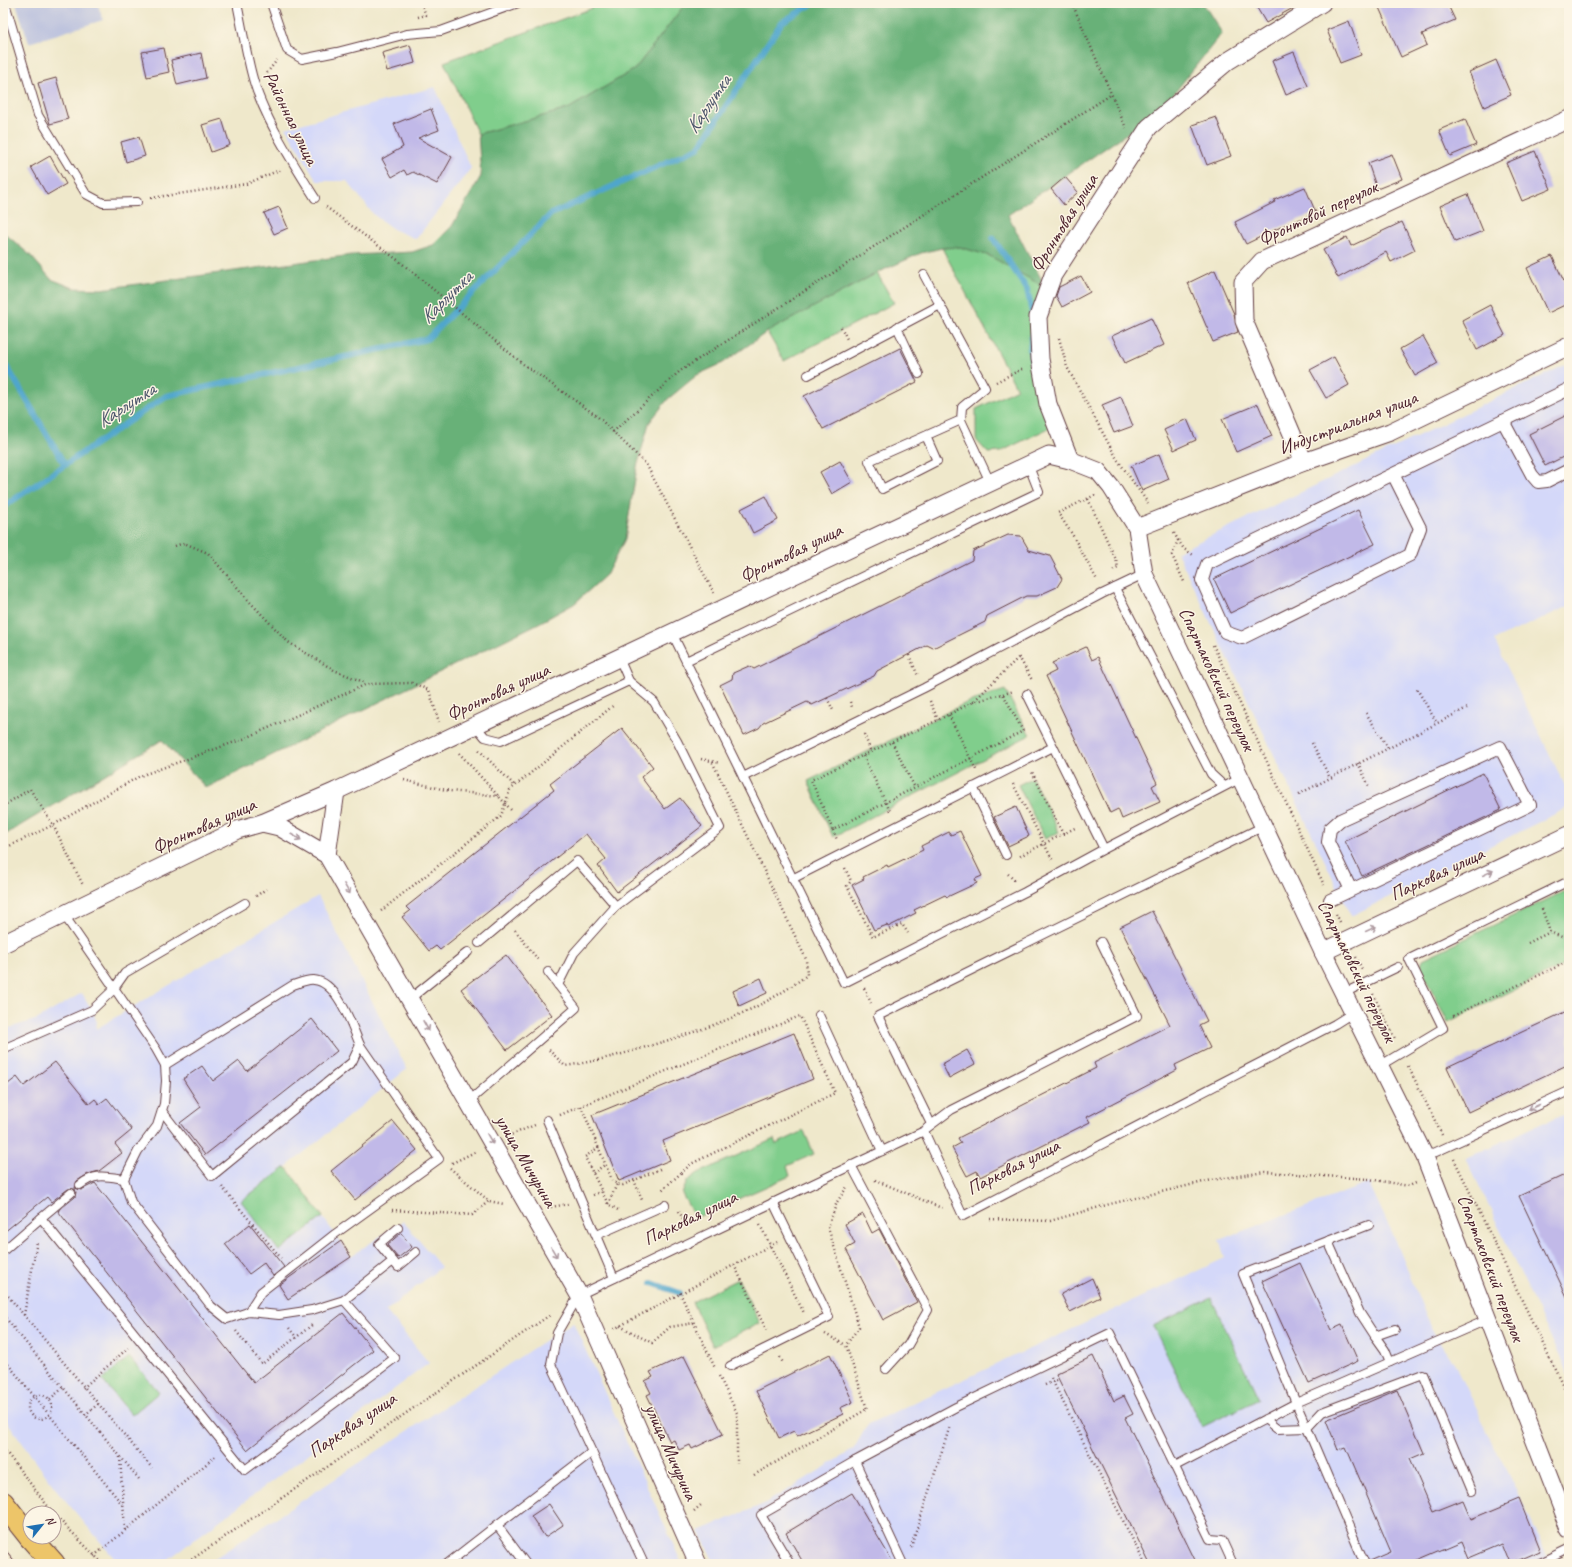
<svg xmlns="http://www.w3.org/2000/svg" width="1572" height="1567" font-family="Caveat,sans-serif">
<rect width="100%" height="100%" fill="#fcf5e5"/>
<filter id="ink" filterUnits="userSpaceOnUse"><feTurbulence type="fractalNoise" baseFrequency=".025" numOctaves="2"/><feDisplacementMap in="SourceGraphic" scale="8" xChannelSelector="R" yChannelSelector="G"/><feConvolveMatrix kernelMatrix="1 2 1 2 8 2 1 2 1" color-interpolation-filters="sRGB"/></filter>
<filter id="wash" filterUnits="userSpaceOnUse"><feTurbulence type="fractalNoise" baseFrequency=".012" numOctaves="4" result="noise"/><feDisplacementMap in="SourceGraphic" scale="16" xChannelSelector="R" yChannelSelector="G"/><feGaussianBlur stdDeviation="0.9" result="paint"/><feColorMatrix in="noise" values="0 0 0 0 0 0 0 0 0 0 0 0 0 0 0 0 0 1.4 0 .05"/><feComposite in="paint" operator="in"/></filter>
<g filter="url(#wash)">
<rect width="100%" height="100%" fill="#efe8cb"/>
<g fill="#d4d8f9" fill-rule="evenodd">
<path d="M435,87L471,168L416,239L393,229L374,215L347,181H317L286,128Z"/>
<path d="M1569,363V606L1494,640L1569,794V807L1351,916L1177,552Z"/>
<path d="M318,896L407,1069L286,1167L351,1256L403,1221L441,1267L386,1311L429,1363L162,1564H119L55,1488L3,1416V1030L38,1019L82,993L92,1010L97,1022L96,1029ZM250,1224L274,1254L249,1274L225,1244Z"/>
<path d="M1569,1111V1376L1466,1158Z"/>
<path d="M1369,1183L1397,1244L1433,1333L1458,1370L1551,1564H715L699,1531L764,1504L853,1450L868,1424L1225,1258L1219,1240Z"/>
<path d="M573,1322L682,1564H206Z"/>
</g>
<path fill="#bdc3de" d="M16,3H106L98,5L103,20L29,43Z"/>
<g fill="#80ce8c" stroke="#65765c">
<path d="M600,3H686L635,69L568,109L478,134L444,62L590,9Z"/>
<path d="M960,247L990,256L1046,288L1035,309L1051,427L1000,452L988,453L976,440V409L1017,389L942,248Z"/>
<path d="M877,273L894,303L784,361L767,332Z"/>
<path d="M1005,690L1030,735L833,837L808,781L966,703Z"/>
<path d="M1032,778L1059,832L1045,839L1018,785Z"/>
<path d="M1569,889V963L1448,1022L1420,967L1423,959Z"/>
<path d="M804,1131L814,1154L787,1166L790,1176L695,1218L682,1194L687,1181L698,1173L774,1139L776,1144Z"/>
<path d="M286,1167L323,1217L279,1251L241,1201Z"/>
<path d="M738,1279L760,1323L713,1346L692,1302Z"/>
<path d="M1211,1298L1259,1399L1202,1427L1153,1326Z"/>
<path d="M129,1357L159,1392L132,1415L102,1380Z"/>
</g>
<path fill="#68b178" stroke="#596852" d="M686,3H1203L1222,33L1161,110L1008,215L1046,288L990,256L960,247L942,248L921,253L877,273L767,332L723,363L697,375L668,399L649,423L637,467L625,539L606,575L574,604L539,623L206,788L162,740L3,836V232L30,255L51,279L74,288L101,289L352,255L412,252L433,245L452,226L481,176L478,134L568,109L635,69Z"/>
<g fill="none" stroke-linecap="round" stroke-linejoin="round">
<g stroke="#50a6cc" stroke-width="6">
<path d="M993,238L1027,289L1033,318"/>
<path d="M1032,335L1030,350L1033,365"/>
<path d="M3,360L65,465"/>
<path d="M3,507L166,396L427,339L551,214L698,148L782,22L814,3"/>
<path d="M652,1283L680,1293"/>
</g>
</g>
<g id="blocks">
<g fill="#c1b9e8">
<path d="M1254,3H1302L1266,23Z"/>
<path d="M1377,3H1447L1455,20L1422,34L1427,45L1401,57Z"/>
<path d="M1349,21L1361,55L1340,63L1327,30Z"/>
<path d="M410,45L415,63L387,71L382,53Z"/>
<path d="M164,48L169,72L147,77L142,52Z"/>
<path d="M1294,52L1308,86L1286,95L1272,61Z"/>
<path d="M201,53L206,78L177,85L171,60Z"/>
<path d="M1496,60L1511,95L1484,107L1469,72Z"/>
<path d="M56,78L68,119L50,124L38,83Z"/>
<path d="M431,109L439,130L418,138L452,157L437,184L413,172L407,175L404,170L392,177L382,159L403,147L394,124Z"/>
<path d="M1216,117L1231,156L1207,165L1192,125Z"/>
<path d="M222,119L230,145L211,152L202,125Z"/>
<path d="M1465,119L1476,145L1450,156L1439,130Z"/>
<path d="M139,137L145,156L126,162L121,142Z"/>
<path d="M1535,151L1551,189L1522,201L1506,163Z"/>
<path d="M1392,154L1402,179L1377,189L1368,163Z"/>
<path d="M50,156L66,184L47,195L31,167Z"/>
<path d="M1065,177L1078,192L1064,205L1051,189Z"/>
<path d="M1305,187L1316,213L1285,225L1246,244L1235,222L1275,202L1274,200Z"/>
<path d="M1468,194L1483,231L1455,242L1440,206Z"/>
<path d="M279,207L288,228L274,234L264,213Z"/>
<path d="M1402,222L1415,250L1391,262L1386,252L1338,278L1323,250L1347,237L1351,246Z"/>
<path d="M1552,256L1569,292V303L1548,313L1527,268Z"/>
<path d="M1215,270L1234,314L1238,332L1213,342L1188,283Z"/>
<path d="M1081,276L1090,292L1062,307L1056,296L1059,287Z"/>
<path d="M1490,305L1505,335L1477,350L1462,320Z"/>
<path d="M1151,318L1164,345L1125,363L1112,336Z"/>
<path d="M1423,336L1438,363L1415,376L1400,349Z"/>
<path d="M900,348L917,382L823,429L804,396Z"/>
<path d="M1334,357L1349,385L1326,398L1310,370Z"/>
<path d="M1121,397L1133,426L1114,433L1102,405Z"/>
<path d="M1258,404L1272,436L1236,452L1222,419Z"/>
<path d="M1569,414V454L1545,466L1529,434Z"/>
<path d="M1187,419L1196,440L1174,450L1164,430Z"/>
<path d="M1159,454L1169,479L1142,491L1131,466Z"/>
<path d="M840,461L852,482L832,494L820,472Z"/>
<path d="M766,496L778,520L753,533L741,509Z"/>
<path d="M1358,510L1375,544L1230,613L1214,579Z"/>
<path d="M1008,535L1021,536L1029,550L1050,556L1062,579L1057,587L1037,596H1026L987,616L985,622L933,648L927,645L877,671L874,676L812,705L807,702L763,723L759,728L744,735L720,685L732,679L733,673L749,666L754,669L972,560L973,551Z"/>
<path d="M1086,647L1092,660L1098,657L1157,783L1152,786L1160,802L1122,819L1118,809L1110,813L1046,676L1056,671L1052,663Z"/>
<path d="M622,728L653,767L641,777L665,809L680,798L702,826L617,892L598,866L606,859L586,834L440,950L436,946L429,951L402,917L410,911L406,907L554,790L550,784Z"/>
<path d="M1483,773L1501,810L1362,876L1345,841Z"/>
<path d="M1016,807L1029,836L1008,846L994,817Z"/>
<path d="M960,831L982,876L975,879L977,883L947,897L945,895L914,910L916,913L888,927L887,925L874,930L852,885L864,879L863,877L887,865L888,867L923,850L921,846L949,832L951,835Z"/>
<path d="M1152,911L1207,1021L1199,1025L1210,1048L1175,1065L1177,1070L1087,1117L1090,1122L980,1177L977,1171L967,1176L952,1148L961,1143L958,1138L1096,1068L1094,1063L1170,1025L1120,927Z"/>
<path d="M506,955L552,1015L507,1050L461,989Z"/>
<path d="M761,978L767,993L739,1006L733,991Z"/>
<path d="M1569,1010V1064L1468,1112L1447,1067Z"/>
<path d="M312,1019L337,1051L205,1155L180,1123L201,1107L183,1079L202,1066L213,1081L239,1061L247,1071Z"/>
<path d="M794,1033L813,1079L663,1141L670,1160L619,1181L592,1115Z"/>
<path d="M967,1050L975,1064L949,1078L942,1064Z"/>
<path d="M55,1062L89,1104L95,1099L99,1104L107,1098L132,1130L115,1144L122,1153L99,1171L88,1174L77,1181L75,1188L81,1190L95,1183L254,1383L343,1313L373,1350L247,1450L58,1211L75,1197L76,1192L75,1189H68L51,1202L47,1197L3,1233V1088L17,1077L24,1086Z"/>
<path d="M393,1121L417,1150L355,1200L331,1171Z"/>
<path d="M1569,1173V1301L1519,1196Z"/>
<path d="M863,1214L872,1233L879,1229L917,1302L883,1320L846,1249L855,1244L845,1224Z"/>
<path d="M250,1224L284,1267L273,1276L264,1263L249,1274L225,1244Z"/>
<path d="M401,1233L412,1247L398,1258L387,1245Z"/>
<path d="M341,1241L351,1257L288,1299L279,1285Z"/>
<path d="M1300,1263L1331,1330L1342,1325L1358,1361L1309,1383L1262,1281Z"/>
<path d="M1092,1278L1100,1297L1070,1312L1061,1294Z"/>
<path d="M830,1354L853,1402L840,1408L843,1414L797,1436L794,1431L779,1438L756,1391Z"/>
<path d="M684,1356L723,1434L692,1449L690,1445L679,1450L674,1440L670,1442L647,1395L651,1393L645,1381L653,1377L650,1372Z"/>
<path d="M1093,1356L1114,1401L1124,1396L1133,1414L1125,1418L1197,1564H1150L1056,1374Z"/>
<path d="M1397,1390L1424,1453L1410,1459L1433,1512L1463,1500L1471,1519L1519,1499L1540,1551L1510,1564L1502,1544L1469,1558L1462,1541L1408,1564H1370V1561L1391,1552L1346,1447L1338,1450L1326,1420Z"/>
<path d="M852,1493L894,1564H804L786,1533Z"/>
<path d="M549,1504L563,1525L545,1537L531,1516Z"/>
</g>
</g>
</g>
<g filter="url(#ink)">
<use href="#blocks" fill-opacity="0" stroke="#633d43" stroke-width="1"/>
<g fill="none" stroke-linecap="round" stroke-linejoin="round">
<g stroke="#633d43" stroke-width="10">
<g id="service">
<path d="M5,3L38,115L86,194L103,203L137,202"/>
<path d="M237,3C242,27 246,52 252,75C262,115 293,163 315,198"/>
<path d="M271,3L287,50L302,59L337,52L407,34L441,31L518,3"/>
<path d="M924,275L940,305"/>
<path d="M897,327L919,374"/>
<path d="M808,375L940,305L985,388L962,407L961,420L990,482"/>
<path d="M926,436L937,461L882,489L869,461L961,420"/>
<path d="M1115,588L1211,774L1224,786"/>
<path d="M672,633L743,777L924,688L1102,594L1144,574"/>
<path d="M619,658L629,681"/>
<path d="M686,661L1039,492L1028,464"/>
<path d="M1027,694L1104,849"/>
<path d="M476,726L485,737L501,741L629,681L654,702L677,741L720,828L616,906L577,861L479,943"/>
<path d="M743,777L844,983L1025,892L1104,849L1241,778"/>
<path d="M973,787L1006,855"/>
<path d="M792,879L1053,747"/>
<path d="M64,915L156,1049L165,1065L166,1081L164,1104L157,1126L138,1151L124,1179L131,1202L211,1306L227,1319L248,1312L279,1315L312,1310L344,1300L393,1261L379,1244L398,1228"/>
<path d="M558,985L574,953L616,906"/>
<path d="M1344,993L1398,967"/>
<path d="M411,998L468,952"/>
<path d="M819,1015L882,1151"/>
<path d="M3,1049L92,1010L113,990L125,973L245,903"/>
<path d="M1381,1065L1443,1028L1409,959L1569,881"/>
<path d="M468,1102L576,1008L548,972"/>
<path d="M162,1111L212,1176L352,1062L360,1045C352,1026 338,982 314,980C308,979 299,983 293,985L165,1065"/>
<path d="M547,1120L614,1278"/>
<path d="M931,1124L878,1016L1264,826"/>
<path d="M927,1128L951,1110L1137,1016L1101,942"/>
<path d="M1425,1157L1569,1091"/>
<path d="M851,1165L928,1310L908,1345L886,1369"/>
<path d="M80,1185C95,1173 105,1176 124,1179"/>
<path d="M41,1218L71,1193"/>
<path d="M1369,1225L1243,1274L1296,1403L1489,1319"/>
<path d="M597,1235L665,1205"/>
<path d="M1328,1241L1360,1313L1375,1336L1395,1329"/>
<path d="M3,1251L41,1218L245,1470L395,1358L344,1300"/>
<path d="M393,1261L398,1267L416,1252"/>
<path d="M248,1312L261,1292L335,1234L439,1159L360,1045"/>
<path d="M1375,1336L1385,1350L1390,1362"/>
<path d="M730,1366L829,1317L773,1202"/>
<path d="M1175,1466L1296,1403L1307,1428L1277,1429L1265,1419"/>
<path d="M497,1525L592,1452"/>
<path d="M447,1564L497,1525L526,1564"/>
<path d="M644,1564L551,1364L557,1333L579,1295L924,1131L963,1216L1335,1024L1354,1012"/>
<path d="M790,1564L761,1515L855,1461"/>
<path d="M903,1564L855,1461L956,1407L1110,1333L1210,1539L1222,1540L1233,1564"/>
<path d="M1365,1564L1307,1428L1322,1412L1423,1374L1472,1491"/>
<path d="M1538,1564L1569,1549"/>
</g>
</g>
<g stroke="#633d43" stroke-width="14">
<g id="pedestrian">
<path d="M1569,389L1503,421L1532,475L1538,482L1547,481L1569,470"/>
<path d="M1393,474L1420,528L1410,555L1242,638L1225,632L1202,580L1207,564L1503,421"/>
<path d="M1330,900L1341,895L1530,805L1500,747L1340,820L1330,829L1328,842L1351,890"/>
</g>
</g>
<g stroke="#633d43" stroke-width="19">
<g id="minor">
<path d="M1070,460L1048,404L1040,359L1038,317L1053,275L1149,127L1228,61L1322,3"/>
<path d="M1304,462L1244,321L1243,282L1262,261L1569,119"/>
<path d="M1137,528L1304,462L1390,432L1569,346"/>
<path d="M262,823L279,827L327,855L579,1295L698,1564"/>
<path d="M327,855L336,791"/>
<path d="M3,944L237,830L262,823L336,791L1049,455L1070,460L1098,471L1111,487L1137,528L1144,574L1323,952L1425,1157L1569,1529"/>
<path d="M1323,952L1569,835"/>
</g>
</g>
<g stroke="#633d43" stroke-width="24">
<g id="primary">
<path d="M3,1503L30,1537"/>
<path d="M30,1537L54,1564"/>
</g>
</g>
<g stroke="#633d43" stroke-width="2.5" stroke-dasharray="1 3" stroke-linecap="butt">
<path d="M1072,3L1126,128"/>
<path d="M418,17L426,15L421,3"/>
<path d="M267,73L277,60"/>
<path d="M151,198L246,184L282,169"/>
<path d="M326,207L399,261L523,364L597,416L646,464L714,593"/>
<path d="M841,327L847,339"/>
<path d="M1059,338L1067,367L1117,459L1148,503"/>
<path d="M996,382L1022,369"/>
<path d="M613,432L680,371L1112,94"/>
<path d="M1095,495L1058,513L1072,534L1097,580"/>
<path d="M1088,499L1117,562L1118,568L1112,571"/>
<path d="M1174,533L1178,540L1172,555L1185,584"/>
<path d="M1178,540L1184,549L1195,556"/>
<path d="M175,546L184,543L208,553L248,600L288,642L334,670L366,683"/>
<path d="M1213,645L1324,885"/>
<path d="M909,655L918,676"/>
<path d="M1019,657L1032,680"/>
<path d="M1417,689L1437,723"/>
<path d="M1003,694L1014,691"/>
<path d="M827,698L833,710"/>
<path d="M930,701L938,720"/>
<path d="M850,702L852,707"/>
<path d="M973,702L1003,694L1023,731L833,830L811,780L938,720L973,702L1019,657"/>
<path d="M1366,713L1388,748"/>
<path d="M949,715L976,770"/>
<path d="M864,734L871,752"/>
<path d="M892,742L915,788"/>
<path d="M1312,743L1330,778"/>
<path d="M479,750L515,786"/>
<path d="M459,753L513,812"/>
<path d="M863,756L891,813"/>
<path d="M701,759L720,763"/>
<path d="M1358,763L1370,788"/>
<path d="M404,780L450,791L499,796"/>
<path d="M1013,784L1053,861"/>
<path d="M1299,794L1467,708"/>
<path d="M3,806L30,789L53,825L140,776L246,738L367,684L412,683L429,690L439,722"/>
<path d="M833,830L837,840"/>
<path d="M1063,834L1077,827"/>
<path d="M3,849L53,825L83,885"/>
<path d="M1020,856L1063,834L1032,772"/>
<path d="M845,868L851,881L847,886L873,937L902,924L908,933"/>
<path d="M1008,874L1015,881"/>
<path d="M256,896L266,889"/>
<path d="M1542,909L1550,932"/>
<path d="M381,911L501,816L510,790L614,705"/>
<path d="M1336,914L1341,924"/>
<path d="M515,930L539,961"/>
<path d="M1528,943L1550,932L1569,940"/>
<path d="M1356,957L1362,969"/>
<path d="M864,988L871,1003"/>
<path d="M1373,994L1395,1039"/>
<path d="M1453,1016L1569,961"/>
<path d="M549,1050L565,1066C599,1061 627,1053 659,1043C712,1027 763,1009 807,975L806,959L712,761"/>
<path d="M1408,1066L1442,1135"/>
<path d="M560,1115L581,1106"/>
<path d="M508,1136L535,1125"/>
<path d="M599,1147L585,1157L608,1204L618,1210"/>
<path d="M1454,1159L1569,1398"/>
<path d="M452,1163L475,1152"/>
<path d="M450,1168L489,1201L504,1204"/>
<path d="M660,1169L623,1185L617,1184L612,1180L581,1106L800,1016L835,1093L691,1164L662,1190"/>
<path d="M593,1173L606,1164"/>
<path d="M634,1180L642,1200"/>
<path d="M875,1180L944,1209"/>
<path d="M222,1187L281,1258"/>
<path d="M593,1195L602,1191"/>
<path d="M608,1204L617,1184"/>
<path d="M551,1207L568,1204"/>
<path d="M392,1210L472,1215L489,1201"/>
<path d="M679,1211L687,1228"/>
<path d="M990,1219L1050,1221L1110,1204L1212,1180L1265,1172L1369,1179L1409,1186L1416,1183"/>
<path d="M760,1225L804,1313"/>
<path d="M734,1265L768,1333"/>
<path d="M3,1290L152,1468"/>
<path d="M680,1293L715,1368"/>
<path d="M3,1315L139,1479"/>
<path d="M24,1315L37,1241"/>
<path d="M620,1326L652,1343L670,1327L694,1323"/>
<path d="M289,1328L296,1337"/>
<path d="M614,1329L777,1242"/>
<path d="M236,1331L262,1364L312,1325"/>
<path d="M825,1334L846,1345"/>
<path d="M780,1357L783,1363"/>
<path d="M3,1358L122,1504"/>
<path d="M719,1376L737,1413V1464"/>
<path d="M1051,1378L1145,1564"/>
<path d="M1045,1385L1059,1379"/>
<path d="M83,1388L128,1348"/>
<circle cx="40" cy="1407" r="12"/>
<path d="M50,1399L63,1388"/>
<path d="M85,1415L98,1404"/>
<path d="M3,1448L53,1513"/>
<path d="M120,1457L125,1530"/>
<path d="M754,1475L867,1409L846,1345L859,1327L828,1227L837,1202L847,1187"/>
<path d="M694,1511L702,1504"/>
<path d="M54,1514L103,1564"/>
<path d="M911,1547L950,1426"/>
<path d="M94,1556L216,1456"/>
<path d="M185,1564L550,1315"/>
</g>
<use href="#service" stroke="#fff" stroke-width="8"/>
<use href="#pedestrian" stroke="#fff" stroke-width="12"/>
<use href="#minor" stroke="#fff" stroke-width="17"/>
<use href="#primary" stroke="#edc569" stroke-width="22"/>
<path stroke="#4a1f2b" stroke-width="1" d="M3,1547L17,1564"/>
</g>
<defs><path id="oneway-shaft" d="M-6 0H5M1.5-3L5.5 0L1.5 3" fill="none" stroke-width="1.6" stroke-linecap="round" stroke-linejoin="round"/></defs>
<g stroke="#ae9aa0">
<use href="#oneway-shaft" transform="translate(296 837) rotate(30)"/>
<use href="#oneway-shaft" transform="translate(1488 873) rotate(-25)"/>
<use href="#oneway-shaft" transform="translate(347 889) rotate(60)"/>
<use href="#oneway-shaft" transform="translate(1371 929) rotate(-25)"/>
<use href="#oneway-shaft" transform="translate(426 1026) rotate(61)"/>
<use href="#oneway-shaft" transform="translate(1534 1107) rotate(155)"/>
<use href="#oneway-shaft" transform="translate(490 1139) rotate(60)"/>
<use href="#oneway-shaft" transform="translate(554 1252) rotate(60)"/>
</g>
</g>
<g text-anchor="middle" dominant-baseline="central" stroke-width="3" stroke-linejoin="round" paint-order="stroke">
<g font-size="19" fill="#4a1f2b" stroke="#fcf5e5">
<text transform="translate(291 118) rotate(64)">Районная улица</text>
<text transform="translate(1318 213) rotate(-25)">Фронтовой переулок</text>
<text transform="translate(1064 223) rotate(-58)">Фронтовая улица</text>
<text transform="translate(1348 423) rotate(-21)">Индустриальная улица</text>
<text transform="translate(791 553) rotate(-26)">Фронтовая улица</text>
<text transform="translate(1217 679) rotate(65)">Спартаковский переулок</text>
<text transform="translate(498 692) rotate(-25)">Фронтовая улица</text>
<text transform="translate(204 826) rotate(-24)">Фронтовая улица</text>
<text transform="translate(1437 874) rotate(-25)">Парковая улица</text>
<text transform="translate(1357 971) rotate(64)">Спартаковский переулок</text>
<text transform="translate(526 1161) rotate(60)">улица Мичурина</text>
<text transform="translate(1013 1167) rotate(-27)">Парковая улица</text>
<text transform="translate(690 1218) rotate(-26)">Парковая улица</text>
<text transform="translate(1491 1268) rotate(69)">Спартаковский переулок</text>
<text transform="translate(352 1425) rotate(-34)">Парковая улица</text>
<text transform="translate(671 1452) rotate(66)">улица Мичурина</text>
</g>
<g font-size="20" font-style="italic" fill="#4c556b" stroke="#fcf5e5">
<text transform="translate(708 104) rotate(-56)">Карлутка</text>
<text transform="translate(446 297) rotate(-45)">Карлутка</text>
<text transform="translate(126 405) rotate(-33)">Карлутка</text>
</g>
</g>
<rect width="1572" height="1567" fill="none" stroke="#fcf5e5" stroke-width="16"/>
<g transform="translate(42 1525) rotate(60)"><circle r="19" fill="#fcf5e5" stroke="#b59f9b"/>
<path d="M0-3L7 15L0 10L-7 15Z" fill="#1f6fb2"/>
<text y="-6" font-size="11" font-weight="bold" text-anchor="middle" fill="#4a1f2b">N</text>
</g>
</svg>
